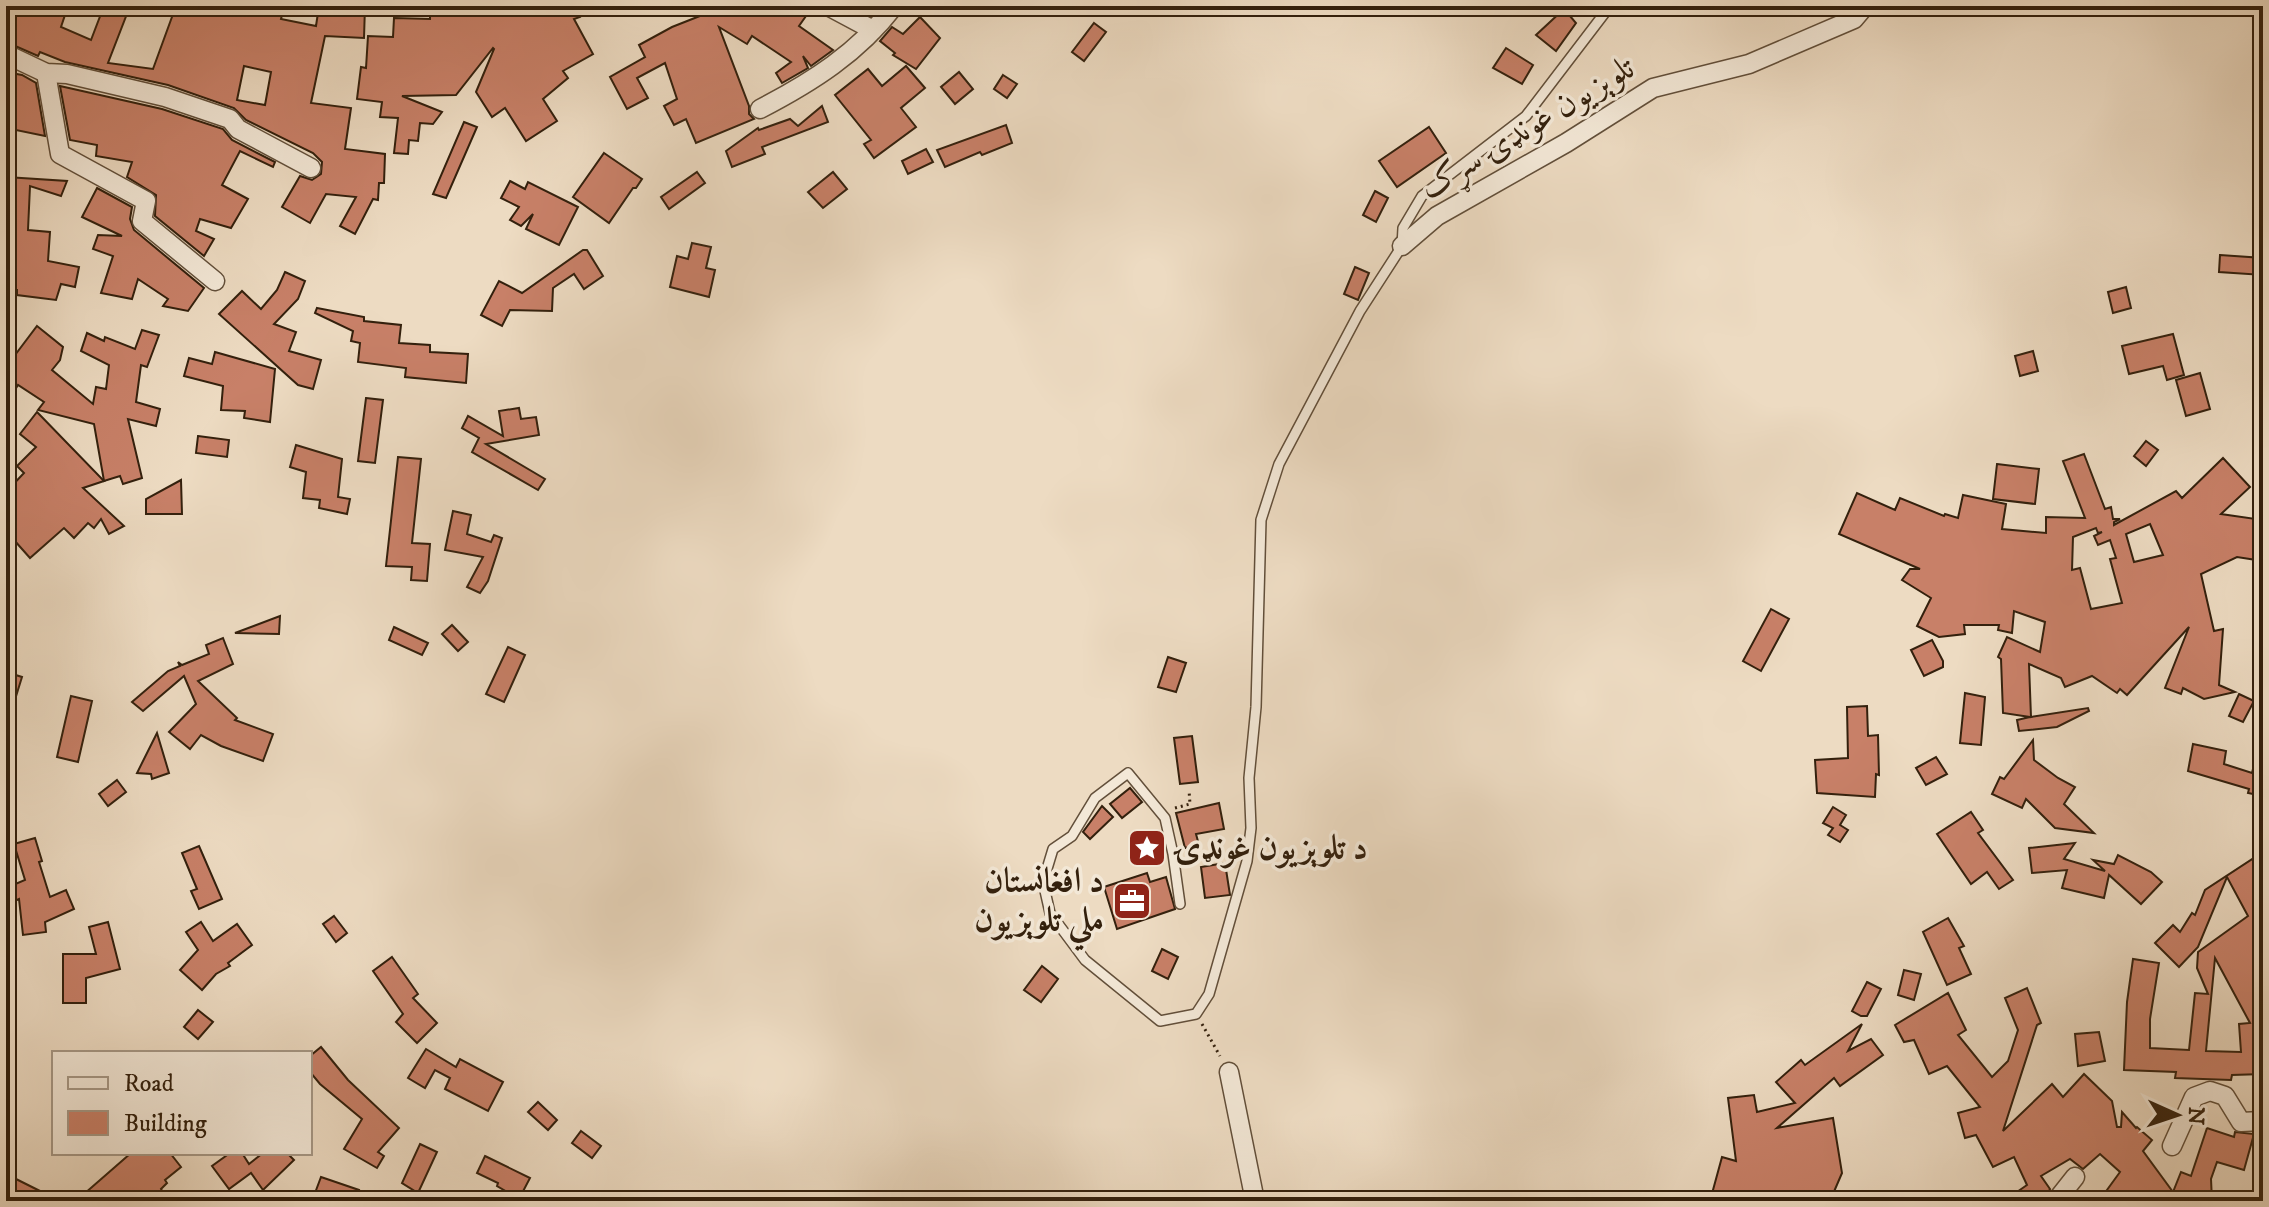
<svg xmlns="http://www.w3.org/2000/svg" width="2269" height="1207" font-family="'IM FELL DW Pica',Amiri,serif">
<rect width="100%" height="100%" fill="#eddbc2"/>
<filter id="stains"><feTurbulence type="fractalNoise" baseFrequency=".0025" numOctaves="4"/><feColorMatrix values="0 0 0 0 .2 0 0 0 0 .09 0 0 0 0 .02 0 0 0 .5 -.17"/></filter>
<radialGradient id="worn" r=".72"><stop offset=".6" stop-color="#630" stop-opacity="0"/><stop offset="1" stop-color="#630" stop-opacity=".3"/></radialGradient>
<g fill="#c88068" stroke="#33200d" stroke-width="2" fill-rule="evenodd">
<path d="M8,6H31L47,11L49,6H68L61,27L91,40L104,6H130L108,63L153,69L176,6H248L262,13L282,15L281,19L316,26L319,6H365L364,38L325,36L311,103L351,108L345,149L385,154L384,183H379L378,200L373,199L355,234L340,226L356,197L326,194L310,223L282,207L300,176L312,180L321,174L322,162L313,153L246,120L234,108L168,85L65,62L40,52L38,56L6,42ZM244,66L271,72L265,105L237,100Z"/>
<path d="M430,6H503V15L523,6H576L580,17L574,19L593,54L563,71L568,78L543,99L557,121L526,141L505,108L492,117L476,92L494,49L493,48L456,95L402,96L442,112L433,124L420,123L418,141L409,140L408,154L394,153L398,118L380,117L382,102L357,99L361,67L366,68L368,36L393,37L394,18L430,19Z"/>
<path d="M700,6H732L742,12L746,6H813L799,26L833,50L811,66L803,56L808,68L782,83L776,73L791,62L752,36L747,44L719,27L749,106V114L754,119L696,143L686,119L674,125L664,106L677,99L665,63L637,78L648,98L627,109L610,77L645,57L639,45L672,27L710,12Z"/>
<path d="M1564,9L1576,23L1556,51L1536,35Z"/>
<path d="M920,17L940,38L916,69L893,55L895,53L880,41L892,27L903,34Z"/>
<path d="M1094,23L1106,32L1084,61L1072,52Z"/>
<path d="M1506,48L1533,65L1522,84L1493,68Z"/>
<path d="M906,66L925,88L901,108L916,127L874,158L864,144L871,140L835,95L868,69L882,86Z"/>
<path d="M6,72L22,75L36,83L45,136L6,128Z"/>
<path d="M959,72L973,89L955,104L941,87Z"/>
<path d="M1003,75L1017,84L1007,98L994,89Z"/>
<path d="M60,86L162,109L223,129L232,140L275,162L273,167L240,151L222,185L248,199L231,228L200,219L196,231L214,239L204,256L155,216L156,195L127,177L132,162L96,156L97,145L70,140Z"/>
<path d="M822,106L828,122L762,147L765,154L732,167L726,151L758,128L759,130L790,119L798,126Z"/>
<path d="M464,122L477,127L446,198L433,194Z"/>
<path d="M1006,125L1012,143L982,155L980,152L945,167L937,150Z"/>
<path d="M1429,127L1446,153L1397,187L1379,161Z"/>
<path d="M926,149L933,162L908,174L902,161Z"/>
<path d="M604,153L642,179L636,188H633L609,223L573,197Z"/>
<path d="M697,172L705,183L669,209L661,197Z"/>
<path d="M833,172L847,189L823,208L808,192Z"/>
<path d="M6,177L67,181L61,196L30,186L28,230L50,232L48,261L79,267L75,287L61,284L56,300L17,295V290H6Z"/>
<path d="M510,181L525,189L528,182L578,207L559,245L526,229L533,214L521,226L510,220L519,207L501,198Z"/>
<path d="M97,188L132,207L130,219L134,230L204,288L188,311L163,306L168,299L138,279L132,299L101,293L113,256L93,249L98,235L122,236L82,217Z"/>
<path d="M1375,191L1388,198L1376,222L1363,215Z"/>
<path d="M692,243L711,247L706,268L715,270L709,297L670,287L677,256L688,259Z"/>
<path d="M583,250H587L603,276L584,289L574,274L553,288L552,311L510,310L502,326L481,315L499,281L522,293Z"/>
<path d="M2220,255L2263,258V275L2219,272Z"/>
<path d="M1355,267L1369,273L1358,300L1344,294Z"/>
<path d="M285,272L305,281L298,299L274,324L296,332L289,351L321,360L313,389L298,385L219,314L242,291L261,309L277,290Z"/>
<path d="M2126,287L2131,308L2113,313L2108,292Z"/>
<path d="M317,308L364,317V321L401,325L399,343L430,345V352L468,354L466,383L405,377L406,368L358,362L360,343L351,341L353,331L315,313Z"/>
<path d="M37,326L63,347L60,360L52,370L93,404L96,387L106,389L109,365L81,351L87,333L104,341L105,337L135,349L142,330L159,335L147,367L141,365L136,402L160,409L156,426L128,419L142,478L123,484L120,476L104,481L94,424L38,410L44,402L18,385L6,404V367Z"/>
<path d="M2173,334L2184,375L2167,380L2163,366L2129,374L2122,346Z"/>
<path d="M2033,351L2038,371L2020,376L2015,356Z"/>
<path d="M215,352L275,369L270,422L244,418L245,411L221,410L223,386L184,376L189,358L212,364Z"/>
<path d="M2200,373L2210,409L2186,416L2176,380Z"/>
<path d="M366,398L383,400L375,463L358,461Z"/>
<path d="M519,408L521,419L536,417L539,435L486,444L545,479L538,490L472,452L479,438L462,428L468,416L503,436L499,411Z"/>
<path d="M37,412L104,481L83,488L124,526L109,534L101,519L94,528L88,523L74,538L64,528L30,558L6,531V492L24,473L17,466L36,447L20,434Z"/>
<path d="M198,436L229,440L227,457L196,453Z"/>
<path d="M2146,441L2158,450L2146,466L2134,456Z"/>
<path d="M296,445L342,459L338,497L350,499L347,514L319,508L320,500L303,498L306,472L290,467Z"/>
<path d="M2084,454L2105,509L2111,507L2113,519H2120L2114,522V525L2176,491L2182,498L2223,458L2250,487L2221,514L2263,520V561L2237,557L2201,574L2214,631L2223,629L2219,685L2235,692L2204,699L2183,688L2181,694L2165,688L2189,627L2127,695L2120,689L2117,693L2092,676L2065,687L2061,678L2029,664L2031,717L2088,708L2089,711L2057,727L2019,731L2017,720L2030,717L2003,713L2001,659L1998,657L2007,637L2040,652L2045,622L2014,611L2012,633L1998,630L1999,625H1964L1965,634L1939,637L1917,626L1931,598L1902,580L1910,569H1920L1839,534L1857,493L1895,510L1900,498L1944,516L1945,514L1958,518L1963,495L2006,504L2002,529L2046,533V517L2085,518L2063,461ZM2150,524L2163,555L2134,562L2126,534ZM2096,528L2098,533L2102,532L2094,536L2098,545L2110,540L2116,558L2110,559L2122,603L2091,609L2080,568L2072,570L2073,537Z"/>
<path d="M398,457L421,459L412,543L430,544L427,581L411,580L412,567L386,566Z"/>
<path d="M1997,464L2039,469L2035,504L1993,499Z"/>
<path d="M181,480L182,514H146V499Z"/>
<path d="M453,511L471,515L467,534L491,542L494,535L502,538L488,581L480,593L467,587L483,557L445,550Z"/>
<path d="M1771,609L1789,619L1761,671L1743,661Z"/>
<path d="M280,616L279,634L235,633Z"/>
<path d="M452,625L468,642L458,651L442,634Z"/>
<path d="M394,627L428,643L422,655L389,640Z"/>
<path d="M223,638L233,664L198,681L237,718L235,720L273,734L263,761L221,746L201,735L190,749L169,732L196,704L184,676L143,711L132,702L168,671L180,666L178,662L182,665L209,654L206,645Z"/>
<path d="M1932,640L1943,661V667L1924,676L1911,650Z"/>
<path d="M508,647L525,655L504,702L486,694Z"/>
<path d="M1168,657L1186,663L1176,692L1158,687Z"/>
<path d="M6,672L22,677L9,719L6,718Z"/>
<path d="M1965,693L1985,697L1981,745L1960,743Z"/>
<path d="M2239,694L2254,701L2243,722L2229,716Z"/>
<path d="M71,696L92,701L78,762L57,757Z"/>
<path d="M1867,706L1868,736L1878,735L1879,775L1876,774L1875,797L1817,793L1815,760L1848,758L1847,707Z"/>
<path d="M157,733L169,773L152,779L151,774L137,773Z"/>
<path d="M1192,736L1198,782L1180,784L1174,738Z"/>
<path d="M2033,740L2034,760L2058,778L2075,787L2064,804L2094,833L2055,828L2026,799L2022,808L1992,794L2000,777L2004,779Z"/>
<path d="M2193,744L2226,751L2224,764L2252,773L2257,753H2263V796L2248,793L2249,789L2188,771Z"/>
<path d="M1936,757L1947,774L1926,785L1916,768Z"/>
<path d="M117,780L126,792L108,806L99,794Z"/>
<path d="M1130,788L1142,802L1122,818L1110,804Z"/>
<path d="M1219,803L1224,829L1196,834L1199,845L1185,848L1176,813Z"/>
<path d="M1102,806L1113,817L1090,839L1083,832Z"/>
<path d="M1833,807L1846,815L1840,825L1848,830L1840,842L1828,835L1833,828L1823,823Z"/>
<path d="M1971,812L1983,830L1978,833L2013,880L1999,889L1987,872L1971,884L1937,834Z"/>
<path d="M35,838L42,861L39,862L50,897L66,890L74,909L45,922L46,932L23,935L19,899L6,905V888L25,880L14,844Z"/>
<path d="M2075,843L2064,859L2105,871L2093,860L2114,864L2118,855L2151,872L2162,882L2141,904L2109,875L2104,898L2062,888L2067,870L2032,873L2029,848Z"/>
<path d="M199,846L222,899L199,909L191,891L197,889L182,853Z"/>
<path d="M2257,856L2263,865V981L2260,977L2263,1074L2232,1075L2231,1080L2175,1078L2176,1072L2124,1070L2127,1002L2133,959L2159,963L2150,1019V1048L2189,1050L2195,993L2208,994L2197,968L2198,952L2248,916L2227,877L2198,947L2179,967L2155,943L2173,925L2180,932L2192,913L2195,915L2205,890ZM2215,958L2250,1023L2239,1024L2241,1052L2206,1051Z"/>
<path d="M1225,863L1230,895L1205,898L1201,867Z"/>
<path d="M1147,873L1150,882L1166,877L1175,909L1117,929L1104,887Z"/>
<path d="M334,916L347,933L336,942L323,924Z"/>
<path d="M1948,918L1964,946L1959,948L1971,974L1947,985L1923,932Z"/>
<path d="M108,922L120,969L86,978V1003H63V954H96L89,927Z"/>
<path d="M201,922L213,941L237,924L252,945L228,963L230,966L216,974L202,990L180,970L198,950L186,932Z"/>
<path d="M1162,949L1178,957L1168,979L1152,971Z"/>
<path d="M392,957L418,994L413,998L437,1023L417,1043L396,1022L403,1014L373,971Z"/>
<path d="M1042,966L1058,979L1041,1002L1024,990Z"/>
<path d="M1904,970L1921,974L1914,1000L1898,995Z"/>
<path d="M1867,982L1881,989L1867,1016H1861L1852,1011Z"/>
<path d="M2027,988L2041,1023L2037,1025L2003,1131L2052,1084L2063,1097L2084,1074L2112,1101L2117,1127H2121L2122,1112L2136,1128L2137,1127L2152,1140L2143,1151L2173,1192L2181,1172L2191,1176L2207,1128L2234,1137L2235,1132L2254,1134L2244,1170L2217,1162L2211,1179L2212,1201H2099L2120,1172L2100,1154L2083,1169L2070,1159L2041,1176L2050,1189L2044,1201H2004L2027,1185L2014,1157L1993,1167L1976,1135L1965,1138L1958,1113L1980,1107L1947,1066L1929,1074L1914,1040L1904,1042L1895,1025L1948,993L1966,1030L1958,1035L1992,1077L2008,1061L2018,1030L2005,998Z"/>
<path d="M198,1010L213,1022L198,1039L184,1027Z"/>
<path d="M1862,1024L1848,1051L1871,1039L1883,1055L1840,1086L1834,1078L1777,1128L1833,1118L1842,1173L1830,1201H1710L1722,1157L1736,1161L1728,1098L1754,1095L1757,1112L1795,1103L1776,1082L1801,1060L1805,1065Z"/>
<path d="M2099,1032L2105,1061L2078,1066L2075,1034Z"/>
<path d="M321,1047L348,1080L399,1128L378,1152L384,1156L377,1168L344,1149L362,1119L320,1084L310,1072V1056Z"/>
<path d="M426,1049L456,1067L460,1059L503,1082L488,1111L445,1089L450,1078L435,1070L425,1088L408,1078Z"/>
<path d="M538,1102L557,1120L548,1130L528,1112Z"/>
<path d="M581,1131L601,1146L592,1158L572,1143Z"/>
<path d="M420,1144L437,1152L418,1193L402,1183Z"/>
<path d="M131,1153H170L181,1167L165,1180L167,1183L161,1189L168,1201H76Z"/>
<path d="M230,1153H242L249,1164L263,1153H287L294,1160L263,1190L251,1173L229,1189L212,1166Z"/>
<path d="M485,1156L530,1178L519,1199L497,1186L498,1183L477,1173Z"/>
<path d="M321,1177L359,1190L356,1201H340L315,1193Z"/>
<path d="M14,1178L60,1201H6V1194Z"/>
</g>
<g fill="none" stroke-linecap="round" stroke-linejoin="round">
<g stroke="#624f3a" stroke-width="12">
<path id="lane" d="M1180,904L1173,854L1165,818L1128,773L1095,798L1072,836L1053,849L1043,882L1050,913L1085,960L1160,1021L1196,1014L1209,994L1247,861L1251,828L1249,778L1256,707L1261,520L1279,464L1360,311L1402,246L1403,228L1422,196L1526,116L1610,6"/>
</g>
<g stroke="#624f3a" stroke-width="21">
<g id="street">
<path d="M828,6L873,30"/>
<path d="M6,54L46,73L67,74L165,97L230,119L238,129L311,168"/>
<path d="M46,73L60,154L146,201L142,221L215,281"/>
<path d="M760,109C812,82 858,53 894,6"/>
<path d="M1402,246L1437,216L1566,143L1653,88L1749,64L1854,19L1865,6"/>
<path d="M1229,1072L1255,1201"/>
<path d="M2172,1146L2194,1097L2210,1091L2225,1096L2241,1122L2261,1121L2263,1119"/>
<path d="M2056,1201L2075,1177"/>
</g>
</g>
<g stroke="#33200d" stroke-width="3" stroke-dasharray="2 4" stroke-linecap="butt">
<path d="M1175,808L1190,804L1189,790"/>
<path d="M1202,1024L1220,1056"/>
</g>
<use href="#lane" stroke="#f3e8d7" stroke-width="9"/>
<use href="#street" stroke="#f3e8d7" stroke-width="18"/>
</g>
<defs>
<g id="sight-square" transform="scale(2)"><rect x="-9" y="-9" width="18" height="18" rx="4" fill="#8f2418" stroke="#f3e8d7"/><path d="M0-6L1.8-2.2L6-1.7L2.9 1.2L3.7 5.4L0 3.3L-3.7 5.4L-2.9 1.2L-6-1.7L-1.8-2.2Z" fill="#fff"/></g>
<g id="office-square" transform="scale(2)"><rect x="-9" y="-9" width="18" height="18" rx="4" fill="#8f2418" stroke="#f3e8d7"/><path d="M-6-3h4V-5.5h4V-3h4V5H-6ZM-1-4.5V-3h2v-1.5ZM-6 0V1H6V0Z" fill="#fff"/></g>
</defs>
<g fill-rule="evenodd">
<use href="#sight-square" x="1147" y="848"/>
<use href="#office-square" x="1132" y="901"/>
</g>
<g text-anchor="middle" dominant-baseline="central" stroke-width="7" stroke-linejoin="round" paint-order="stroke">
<g font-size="34" fill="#33200d" stroke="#f3e8d7">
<text transform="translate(1527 128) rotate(-31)">تلوېزيون غونډۍ سړک</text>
</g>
<g font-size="34" font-weight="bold" fill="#33200d" stroke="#f3e8d7" text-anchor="start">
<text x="1175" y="848">د تلوېزیون غونډۍ</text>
<text x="1104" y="881" text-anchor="end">د افغانستان<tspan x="1104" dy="39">ملي تلوېزیون</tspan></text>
</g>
</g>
<rect width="2269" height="1207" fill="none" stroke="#eddbc2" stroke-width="32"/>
<rect x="8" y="8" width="2253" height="1191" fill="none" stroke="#33200d" stroke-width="4"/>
<rect x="16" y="16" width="2237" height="1175" fill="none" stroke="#33200d" stroke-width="2"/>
<rect x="52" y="1051" width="260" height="104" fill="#f3e8d7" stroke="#a69886" stroke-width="2"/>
<rect x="68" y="1077" width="40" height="12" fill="#f3e8d7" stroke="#a69886" stroke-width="2"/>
<text x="124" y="1091" font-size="24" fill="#33200d">Road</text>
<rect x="68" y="1111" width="40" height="24" fill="#c88068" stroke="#a69886" stroke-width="2"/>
<text x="124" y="1131" font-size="24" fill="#33200d">Building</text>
<g transform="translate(2177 1115) rotate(93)" stroke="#f3e8d7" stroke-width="6" paint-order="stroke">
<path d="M0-6L14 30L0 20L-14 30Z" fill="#33200d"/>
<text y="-12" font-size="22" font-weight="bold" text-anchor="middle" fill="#33200d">N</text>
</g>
<rect width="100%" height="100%" filter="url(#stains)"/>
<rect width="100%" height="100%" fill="url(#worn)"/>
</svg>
